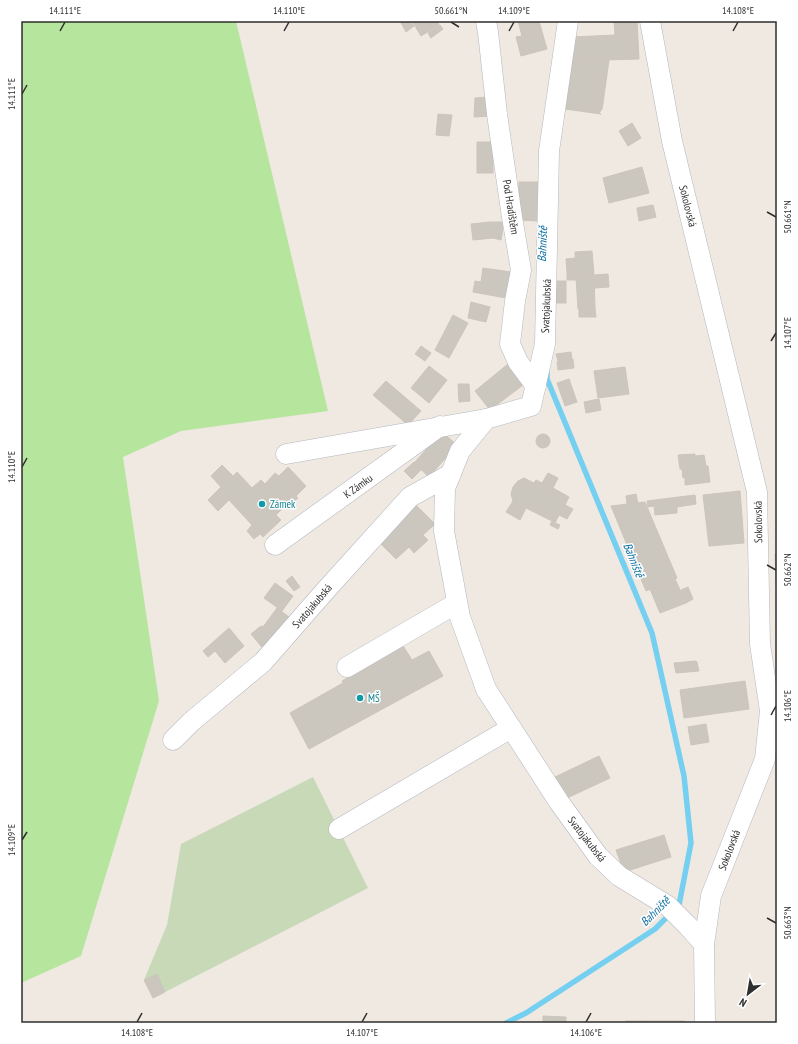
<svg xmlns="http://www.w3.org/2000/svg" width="798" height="1044" font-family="'PT Sans Narrow',sans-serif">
<rect width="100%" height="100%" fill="#efe9e1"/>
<path fill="#b6e59e" d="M21,21H236L328,411L181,431L123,457L159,701L81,956L21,983Z"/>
<path fill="#c8d9b8" d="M313,777L368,888L165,992L157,974L144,980L167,925L181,844Z"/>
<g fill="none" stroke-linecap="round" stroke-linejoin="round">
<path stroke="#75cff0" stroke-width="5.5" d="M506,1023L526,1013L655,929L679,905L691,843L684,776L652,633L547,379V373"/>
</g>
<g fill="#cbc7bf" stroke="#cbc5ba">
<path d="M400,21H410L414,26L406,32Z"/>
<path d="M412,21H437L439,25L421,36Z"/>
<path d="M518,21H539L547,49L521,56L516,37L522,36Z"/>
<path d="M614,21H637L639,59L571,61L573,37L615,35Z"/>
<path d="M440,25L443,29L431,38L428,33Z"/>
<path d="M609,60L603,103L602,109L599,113L601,114L565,109L571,61Z"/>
<path d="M491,97V116L474,117L475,98Z"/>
<path d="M438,114L452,115L449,136L436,135Z"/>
<path d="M632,123L641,138L628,146L619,131Z"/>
<rect x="477" y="142" width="16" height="31"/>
<path d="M642,167L649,193L609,203L603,178Z"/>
<path d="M519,182H540L539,221L518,220Z"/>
<path d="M653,205L656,217L639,221L637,208Z"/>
<path d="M490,222H504L501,240L493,238L473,240L471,224Z"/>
<path d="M592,251L594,275L576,277L575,252Z"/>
<path d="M575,258L576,273H571V272H567L566,259Z"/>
<path d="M483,268L511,272L506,298L473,292L475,281L481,282Z"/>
<path d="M567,272H571V273H576V280H567Z"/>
<path d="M608,274L609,287L595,288L594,275Z"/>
<path d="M594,275L595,308L578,309L576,277Z"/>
<rect x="555" y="281" width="11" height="22"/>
<path d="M471,302L490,307L486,322L468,318Z"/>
<path d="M595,308L596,317H579V309Z"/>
<path d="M453,315L468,323L449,358L435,350Z"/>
<path d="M421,346L431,353L425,361L415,354Z"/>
<path d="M571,352L572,360L558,361L556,354Z"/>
<path d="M573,359L574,368L558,370L557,362Z"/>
<path d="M508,364L523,385L490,410L475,391Z"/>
<path d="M429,366L447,380L429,403L411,388Z"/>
<path d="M625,367L629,394L598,398L594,371Z"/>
<path d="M569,379L577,402L565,406L557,383Z"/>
<path d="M386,381L421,411L408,425L373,395Z"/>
<path d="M458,384H469L470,401L459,402Z"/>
<path d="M599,399L601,410L586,413L584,402Z"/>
<path d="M442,432L457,445L429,477L414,463Z"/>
<circle cx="543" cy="441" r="7"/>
<path d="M695,454V456L704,455L706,466H708L710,482L685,485V477L683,478L682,469H680L678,455Z"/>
<path d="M414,462L421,470L412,479L404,471Z"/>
<path d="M222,465L233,476L237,472L252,488L261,480L265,484L275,473L279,476L288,467L306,486L296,496L298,498L286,509L284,507L276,515L281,520L263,537L260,534L254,539L247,531L252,525L229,500L218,511L208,500L221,487L211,476Z"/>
<path d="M548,473L558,478L553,488L569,497L565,505L573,509L567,519L559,515L555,523L560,525L558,529L550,525L552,521L526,508L520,520L506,512L513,501L511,494L513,487L518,481L524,478L534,483L536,480L542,483Z"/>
<path d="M740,491L744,543L709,546L703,495Z"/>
<path d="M636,494L638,503L627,504L626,496Z"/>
<path d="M695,495L696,504L677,507V513L655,515L654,506L648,507L647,501Z"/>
<path d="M645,502L677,578L646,591L611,506Z"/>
<path d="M416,505L435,524L423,535L428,540L414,553L409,547L396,559L377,540Z"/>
<path d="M775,554H777V584H776Z"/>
<path d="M292,576L300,587L294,591L286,581Z"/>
<path d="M675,579L686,603L660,613L650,589Z"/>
<path d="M275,583L293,596L282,611L264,598Z"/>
<path d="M688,587L693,599L686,603L681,590Z"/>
<path d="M277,608L293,620L265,651L251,634L261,626L263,627Z"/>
<path d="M229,628L244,646L225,663L215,651L208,657L203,651Z"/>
<path d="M403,646L412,660L429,651L443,676L309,749L290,713L343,683L342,681Z"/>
<path d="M696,661L697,662L699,671L676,673L674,663Z"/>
<path d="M745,681L749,709L684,718L680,690Z"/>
<path d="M706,724L709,742L691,745L688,727Z"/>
<path d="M599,756L610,778L565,799L555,777Z"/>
<path d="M664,835L671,857L624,872L616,850Z"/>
<path d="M157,974L165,992L153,998L144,980Z"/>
<path d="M543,1016L566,1017V1023H543Z"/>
<rect x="626" y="1021" width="21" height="2"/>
<rect x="647" y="1021" width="37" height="2"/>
</g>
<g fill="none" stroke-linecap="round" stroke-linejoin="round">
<g stroke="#b4b7c1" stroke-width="21">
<g id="minor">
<path d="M486,21L488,32L497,114L512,217L521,270L515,301L510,344L518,362L536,386"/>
<path d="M568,21L549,151L545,344L531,406L486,419L460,451L445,488L444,531L460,617L486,689L559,802L598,856L619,876L668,906L688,926L704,944"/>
<path d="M650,21L672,141L757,492L760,644L770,711L765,759L711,896L704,944L705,1023"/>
<path d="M286,454L486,419"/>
<path d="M275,545L440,426"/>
<path d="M347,667L457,603"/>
<path d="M173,740L191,722L263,662L325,591L410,497L451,474"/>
<path d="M339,829L511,728"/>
</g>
</g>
<use href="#minor" stroke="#fff" stroke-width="20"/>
</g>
<path fill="none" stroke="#2e2e2e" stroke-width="1.5" d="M451,22L459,27M60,31L65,22M284,31L289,22M509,31L514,22M733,31L738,22M22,94L27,85M767,212L776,217M771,341L776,333M22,467L27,458M767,565L776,570M771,715L776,706M22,840L27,832M767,918L776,923M137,1022L142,1013M362,1022L367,1013M586,1022L591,1013"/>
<g fill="#0f9aa8" stroke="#fff" stroke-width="1.5">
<circle cx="262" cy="504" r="4"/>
<circle cx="360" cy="698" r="4"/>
</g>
<g text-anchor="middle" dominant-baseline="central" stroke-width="3" stroke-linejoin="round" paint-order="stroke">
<g font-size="11" fill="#2e2e2e" stroke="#fff">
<text transform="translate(688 206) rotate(76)">Sokolovská</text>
<text transform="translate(511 207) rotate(81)">Pod Hradištěm</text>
<text transform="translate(546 306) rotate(-88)">Svatojakubská</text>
<text transform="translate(358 486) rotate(-36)">K Zámku</text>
<text transform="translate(758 522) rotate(-91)">Sokolovská</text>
<text transform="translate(312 606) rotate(-49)">Svatojakubská</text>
<text transform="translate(587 839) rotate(52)">Svatojakubská</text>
<text transform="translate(729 850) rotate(-69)">Sokolovská</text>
</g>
<g font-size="11" fill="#0d838f" stroke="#fff" text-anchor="start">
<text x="270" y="504">Zámek</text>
<text x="368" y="698">MŠ</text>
</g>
<g font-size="12" font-style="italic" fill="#0d6fa3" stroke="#fff">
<text transform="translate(542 244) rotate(-88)">Bahniště</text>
<text transform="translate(634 560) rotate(68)">Bahniště</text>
<text transform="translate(655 911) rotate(-45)">Bahniště</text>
</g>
</g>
<rect width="798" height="1044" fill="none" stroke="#ffffff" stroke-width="44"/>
<g transform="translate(748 994) rotate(211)" stroke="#ffffff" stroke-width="3" paint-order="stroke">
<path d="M0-3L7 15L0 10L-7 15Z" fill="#2e2e2e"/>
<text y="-6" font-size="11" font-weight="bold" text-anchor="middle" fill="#2e2e2e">N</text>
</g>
<rect x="22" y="22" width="754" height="1000" fill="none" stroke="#2e2e2e" stroke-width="1.5"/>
<g font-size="10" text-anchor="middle" fill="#2e2e2e">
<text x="65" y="14">14.111°E</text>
<text x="289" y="14">14.110°E</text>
<text x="451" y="14">50.661°N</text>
<text x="514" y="14">14.109°E</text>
<text x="738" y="14">14.108°E</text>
<text transform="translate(11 94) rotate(-90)" y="4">14.111°E</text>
<text transform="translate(787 217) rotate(-90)" y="4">50.661°N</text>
<text transform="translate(787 333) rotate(-90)" y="4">14.107°E</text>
<text transform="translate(11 467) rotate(-90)" y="4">14.110°E</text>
<text transform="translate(787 570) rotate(-90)" y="4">50.662°N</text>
<text transform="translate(787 706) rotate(-90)" y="4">14.106°E</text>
<text transform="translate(11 840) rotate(-90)" y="4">14.109°E</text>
<text transform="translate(787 923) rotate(-90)" y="4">50.663°N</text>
<text x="137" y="1036">14.108°E</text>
<text x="362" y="1036">14.107°E</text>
<text x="586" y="1036">14.106°E</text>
</g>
</svg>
